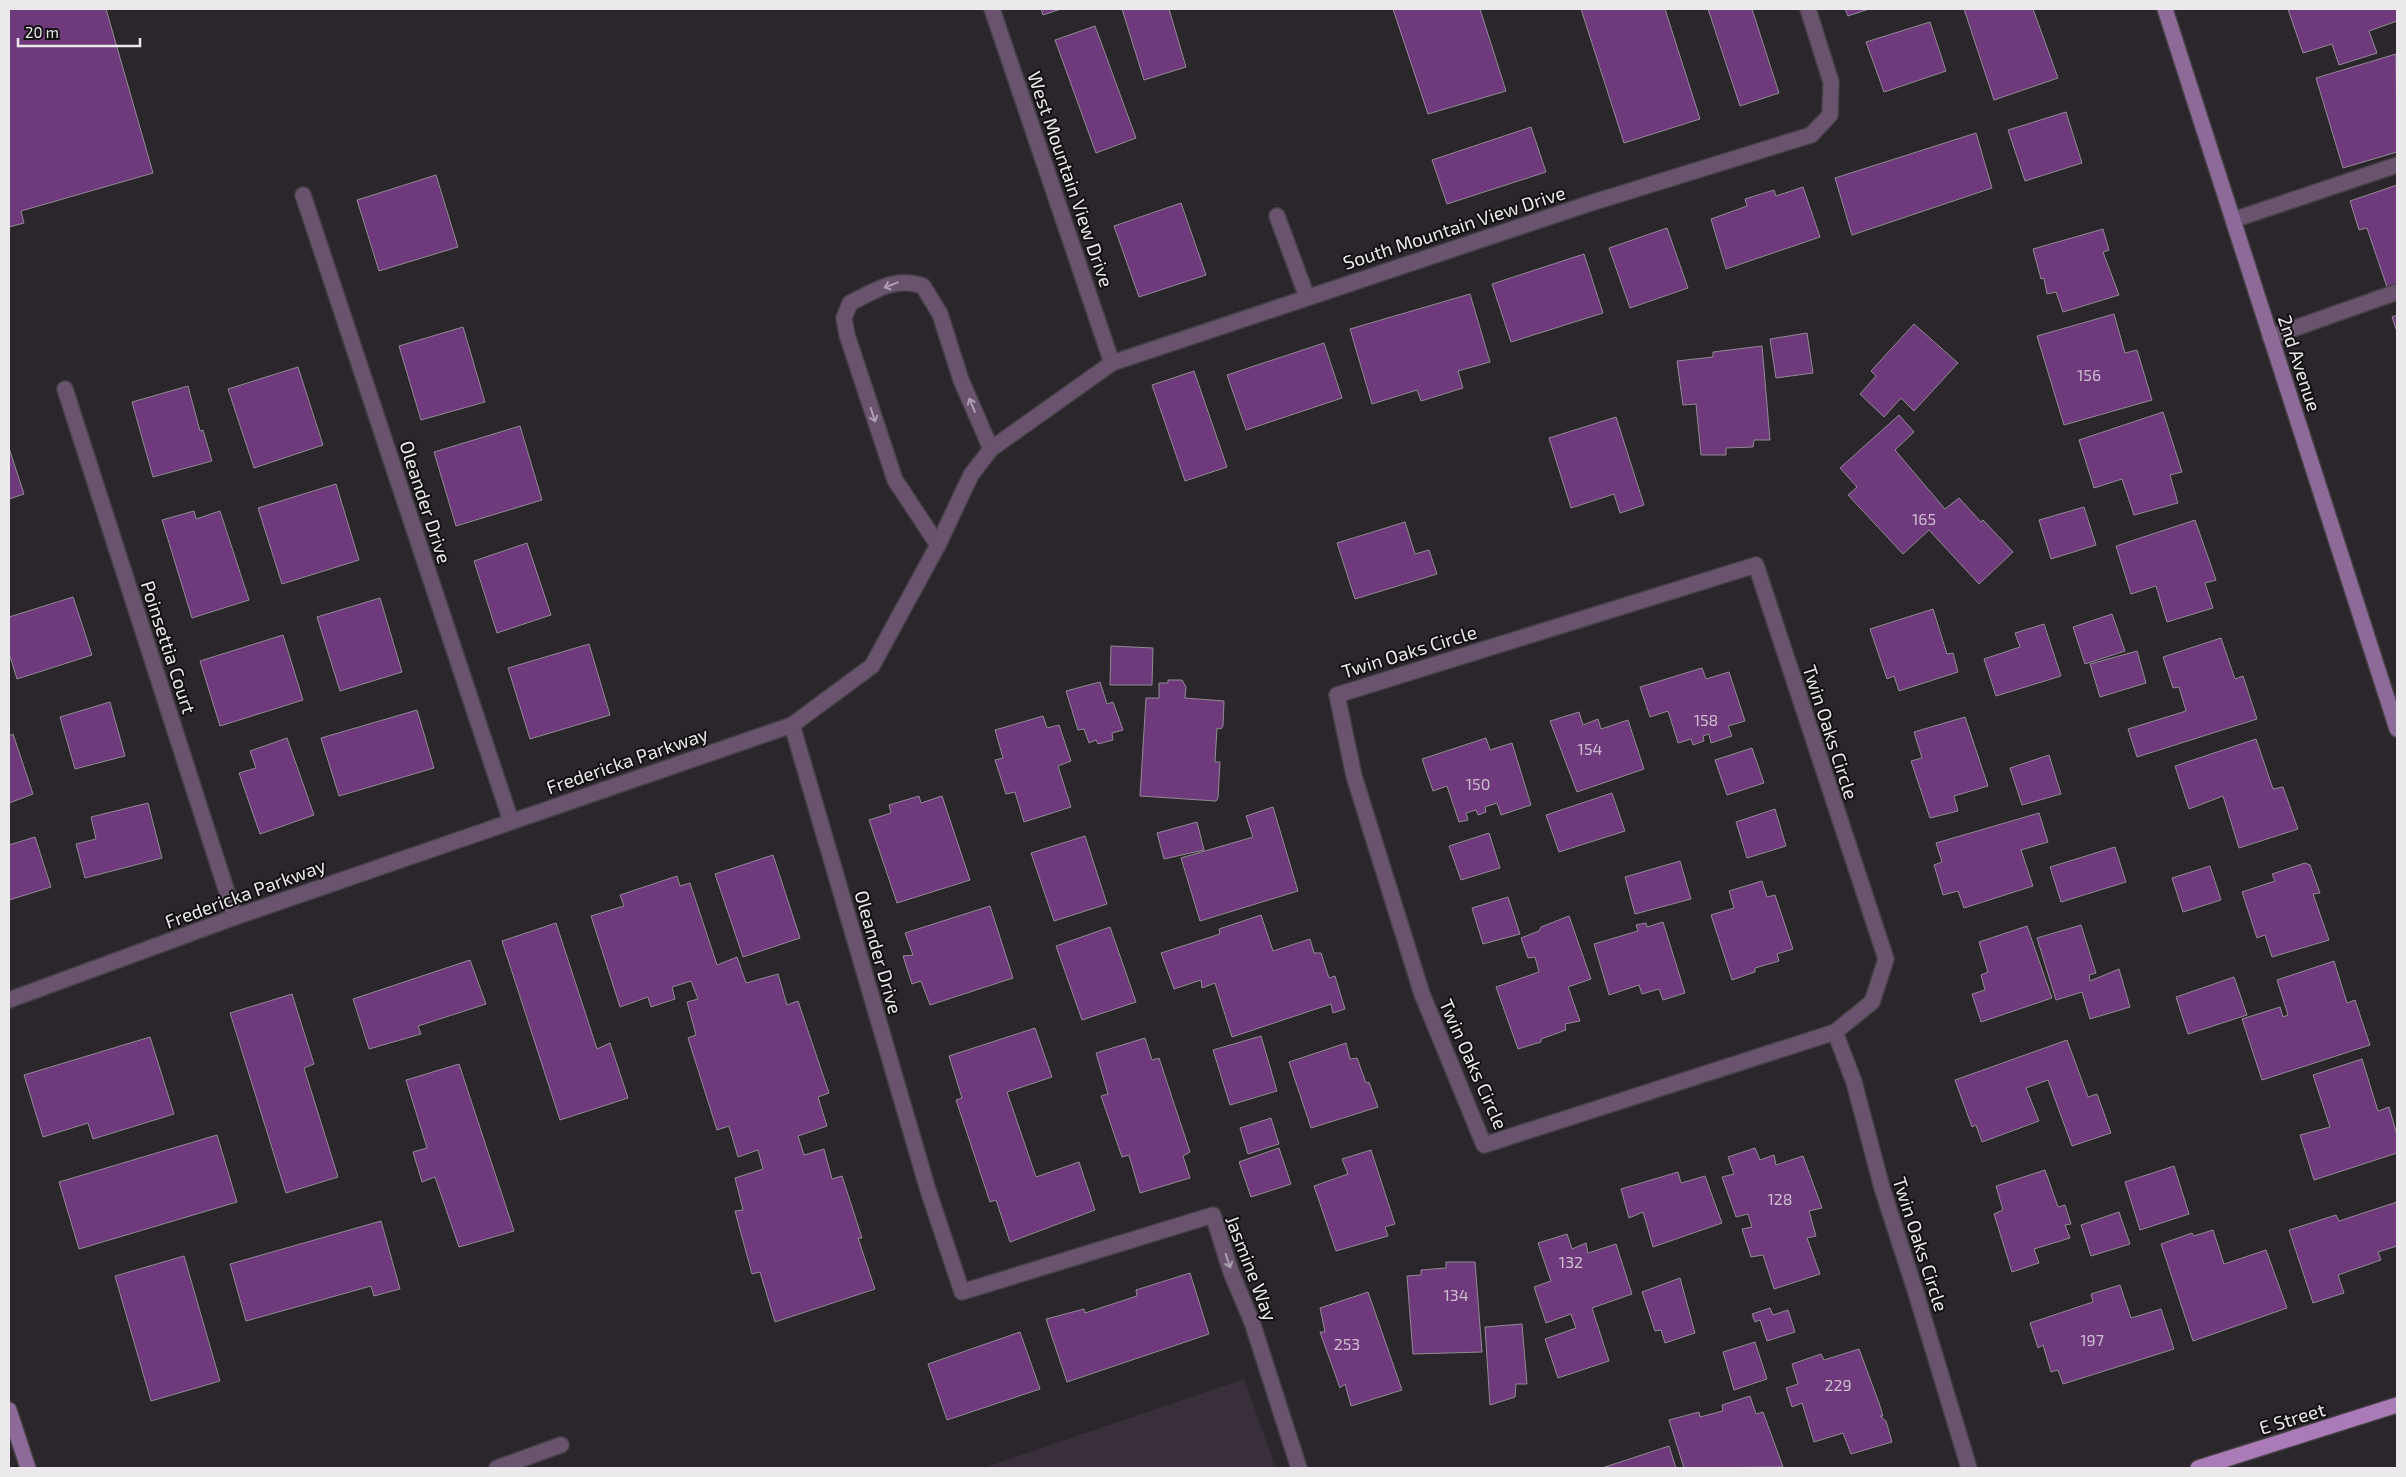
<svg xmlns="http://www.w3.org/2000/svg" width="2406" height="1477" font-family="'Exo 2',sans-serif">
<rect width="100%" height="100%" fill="#2b262c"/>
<path fill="#382f3a" d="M1244,1379L1276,1468H983Z"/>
<g fill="#6f3a7c" stroke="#908b92">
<path d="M9,9H106L153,173L21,211L24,223L9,227Z"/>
<path d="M1041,9H1061L1043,15Z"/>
<path d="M1122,9H1169L1186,67L1144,80Z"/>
<path d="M1393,9H1480L1506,91L1428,114Z"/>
<path d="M1581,9H1665L1700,119L1624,143Z"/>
<path d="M1708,9H1752L1779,93L1740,106Z"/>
<path d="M1845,9H1869L1848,16Z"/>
<path d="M1964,9H2033L2058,78L1994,100Z"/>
<path d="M2288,9H2397V21L2369,31L2377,53L2339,65L2332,44L2303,53Z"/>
<path d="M1930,22L1946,71L1884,92L1866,42Z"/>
<path d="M1095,26L1136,138L1096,153L1055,40Z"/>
<path d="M2396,54L2397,152L2343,168L2316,78Z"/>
<path d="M2066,112L2082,163L2025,181L2008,130Z"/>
<path d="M1531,127L1546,172L1447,204L1432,160Z"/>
<path d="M1976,133L1992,188L1852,235L1835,178Z"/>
<path d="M436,175L458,247L379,271L357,200Z"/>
<path d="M2397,185V286L2388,290L2367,228L2359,230L2350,201Z"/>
<path d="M1803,187L1820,237L1726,269L1711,219L1747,206L1745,199L1774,190L1776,196Z"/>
<path d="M1181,203L1206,275L1139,297L1114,226Z"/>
<path d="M1667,228L1688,288L1630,308L1609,248Z"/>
<path d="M2103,229L2109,250L2103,252L2119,295L2063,312L2056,292L2047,294L2044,278L2041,279L2033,249Z"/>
<path d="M1584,254L1603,313L1511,342L1492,284Z"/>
<path d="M1470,294L1490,362L1458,371L1463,388L1421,401L1417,390L1372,404L1350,329Z"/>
<path d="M2114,314L2125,353L2137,350L2152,400L2064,425L2037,336Z"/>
<path d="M2397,315V332L2392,317Z"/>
<path d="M1914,324L1958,363L1914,411L1901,398L1884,417L1860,394L1876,376L1871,371Z"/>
<path d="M463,327L485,402L421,420L399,346Z"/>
<path d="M1807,333L1813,373L1776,378L1770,339Z"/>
<path d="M1324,343L1342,398L1246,430L1227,375Z"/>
<path d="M1762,346L1770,440H1754L1753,447L1726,448V455H1701L1696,404L1683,405L1677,361L1713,357V352Z"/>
<path d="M298,367L323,445L254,468L228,389Z"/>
<path d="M1194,371L1227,467L1185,481L1152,385Z"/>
<path d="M188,386L200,431L203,430L212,461L153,477L132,402Z"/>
<path d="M2163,412L2182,472L2170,475L2178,503L2134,515L2122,479L2094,488L2079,440Z"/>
<path d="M1899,415L1914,432L1895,450L1945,509L1959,498L1981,522L1983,520L2013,552L1979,584L1929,530L1903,554L1848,495L1857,487L1840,468Z"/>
<path d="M1616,417L1644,505L1620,513L1614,494L1571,508L1549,438Z"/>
<path d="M520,426L542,500L456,526L434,452Z"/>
<path d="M9,448L24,494L9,499Z"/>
<path d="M336,484L359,560L282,584L258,508Z"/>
<path d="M2084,507L2096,545L2051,559L2039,520Z"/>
<path d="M194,511L196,519L220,511L249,600L192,618L162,520Z"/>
<path d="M2195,520L2216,580L2205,583L2213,608L2167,622L2156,586L2131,594L2116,546Z"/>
<path d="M1405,522L1415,554L1429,550L1437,574L1355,599L1337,543Z"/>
<path d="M527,543L551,615L497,633L474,561Z"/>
<path d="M73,597L92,655L17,679L9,653V617Z"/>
<path d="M380,598L402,672L340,691L317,617Z"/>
<path d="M1933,609L1947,654L1953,653L1958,672L1899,691L1894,676L1887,679L1870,629Z"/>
<path d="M2112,614L2125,651L2085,664L2073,627Z"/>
<path d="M2044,624L2061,676L1996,696L1984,659L2020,647L2015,633Z"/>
<path d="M283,635L303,700L220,726L200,661Z"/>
<path d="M2221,638L2235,679L2243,676L2257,719L2137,757L2128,729L2186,711L2179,687L2173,688L2163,657Z"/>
<path d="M589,644L610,715L530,739L508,668Z"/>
<path d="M1111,646L1153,648L1152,685H1110Z"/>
<path d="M2137,651L2146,683L2100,697L2090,664Z"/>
<path d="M1702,668L1706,679L1729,672L1745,721L1728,726L1732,736L1711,743L1709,734L1703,736L1704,741L1693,745L1691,739L1678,743L1668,711L1650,717L1640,687Z"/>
<path d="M1168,680H1182L1186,687L1185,698L1224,701L1223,726L1221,729L1217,728L1215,762H1220L1218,798L1216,801L1140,796L1146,698H1159V683H1168Z"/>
<path d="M1100,682L1107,704L1113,702L1123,730L1112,733L1113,740L1098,744L1096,740L1089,743L1084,729L1078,730L1066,691Z"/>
<path d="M110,702L125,756L75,769L60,717Z"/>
<path d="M417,710L434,768L339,796L321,738Z"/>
<path d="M1579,712L1583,725L1598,719L1601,729L1628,720L1644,769L1577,792L1550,721Z"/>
<path d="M1043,716L1047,728L1059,725L1071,761L1058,766L1071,807L1024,822L1015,792L1006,794L995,760L1003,758L995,730Z"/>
<path d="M1965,717L1988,786L1954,796L1958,811L1930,818L1911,761L1922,758L1914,732Z"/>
<path d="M13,734L33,794L9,803V736Z"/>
<path d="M287,738L314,815L260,834L239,773L256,768L250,751Z"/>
<path d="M1486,738L1490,750L1512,743L1531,805L1501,815L1497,803L1485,807L1486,812L1478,815L1476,810L1466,813L1468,820L1459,822L1447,786L1433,791L1422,759Z"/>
<path d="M2256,739L2273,789L2283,787L2298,829L2239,848L2223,796L2189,809L2175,766Z"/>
<path d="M1752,748L1764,783L1727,795L1715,760Z"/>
<path d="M2049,755L2061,794L2022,805L2010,768Z"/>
<path d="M1612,793L1625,831L1559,852L1546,815Z"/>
<path d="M919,796L921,803L942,796L970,880L897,903L869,820L891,813L889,805Z"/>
<path d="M148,803L162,858L85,878L76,844L96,839L91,817Z"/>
<path d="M1273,807L1298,891L1200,921L1181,858L1253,837L1246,816Z"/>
<path d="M1775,809L1786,846L1747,858L1736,822Z"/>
<path d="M2039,813L2048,842L2021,850L2033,886L1964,908L1958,891L1943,895L1934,865L1942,862L1936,843Z"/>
<path d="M1197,822L1204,850L1164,859L1157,833Z"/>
<path d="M1489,833L1500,868L1461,880L1449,846Z"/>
<path d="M1085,836L1107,904L1054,921L1031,853Z"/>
<path d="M35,837L51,887L9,900V845Z"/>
<path d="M2115,847L2126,882L2061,902L2050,867Z"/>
<path d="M773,855L800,938L743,957L715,874Z"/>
<path d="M1680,861L1691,899L1635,914L1625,877Z"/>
<path d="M2305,863L2310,865L2320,893L2313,894L2329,940L2272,957L2265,935L2257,938L2242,892L2275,881L2272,874Z"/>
<path d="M2210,866L2221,900L2183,912L2172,878Z"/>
<path d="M677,876L680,886L690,883L717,965L737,957L746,983L778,974L787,1005L798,1001L829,1093L818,1097L827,1126L798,1136L804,1155L824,1149L832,1179L842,1176L862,1238H858L875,1289L775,1322L760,1272L752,1274L735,1211L743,1210L735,1178L763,1169L758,1150L738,1157L729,1126L717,1130L688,1038L696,1035L687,1002L698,999L691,981L672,987L675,999L651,1007L648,997L620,1007L591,916L624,906L620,895Z"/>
<path d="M1762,881L1767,897L1775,895L1793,949L1777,954L1779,961L1755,968V972L1732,980L1711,915L1734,908L1729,891Z"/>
<path d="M1508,897L1520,934L1483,944L1472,908Z"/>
<path d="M990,906L1013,978L930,1005L921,981L912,984L903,956L913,955L905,933Z"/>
<path d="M1261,915L1273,951L1310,939L1314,953H1321L1329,978L1335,976L1345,1009L1333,1013L1331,1004L1232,1037L1215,983L1202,988L1201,980L1174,989L1161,953L1220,934L1219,929Z"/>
<path d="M1569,916L1591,979L1568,987L1580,1021L1565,1024L1566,1030L1541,1039V1042L1518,1049L1496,987L1539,972L1535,957L1528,958L1521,938L1539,931L1541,927Z"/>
<path d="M1663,922L1685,993L1663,1000L1659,989L1642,994L1639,985L1609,995L1594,944L1638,931L1636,925L1646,923L1647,927Z"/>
<path d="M556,923L597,1049L610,1043L628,1098L560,1120L502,941Z"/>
<path d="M2081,925L2096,973L2089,975L2090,981L2119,969L2130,1007L2090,1019L2082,992L2056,1000L2037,938Z"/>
<path d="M2027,926L2052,998L1981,1022L1972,994L1985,990L1981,975L1988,972L1979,942Z"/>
<path d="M1110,927L1136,1002L1082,1020L1056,946Z"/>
<path d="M470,960L486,1004L418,1026L421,1034L369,1049L353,999Z"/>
<path d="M2334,961L2347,1003L2355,1000L2370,1045L2262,1080L2242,1019L2280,1007L2283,1017L2288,1015L2277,980Z"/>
<path d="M2234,977L2247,1015L2188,1034L2176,997Z"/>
<path d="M292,994L314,1064L304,1068L338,1177L286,1193L230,1013Z"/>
<path d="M1035,1028L1052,1077L1007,1092L1036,1177L1079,1162L1095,1210L1010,1242L996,1200L990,1202L956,1100L962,1098L949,1056Z"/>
<path d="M1261,1036L1277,1091L1230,1105L1213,1050Z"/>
<path d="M150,1037L174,1114L93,1139L88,1123L43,1137L24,1075Z"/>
<path d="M1145,1038L1152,1060L1159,1058L1190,1152L1183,1156L1190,1178L1140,1193L1129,1155L1122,1157L1101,1096L1108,1094L1096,1053Z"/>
<path d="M2067,1040L2088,1097L2097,1094L2111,1133L2072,1146L2048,1080L2026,1088L2039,1121L1982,1142L1976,1125L1972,1127L1955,1080Z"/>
<path d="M1346,1043L1350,1059L1357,1058L1366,1083L1369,1082L1378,1107L1311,1128L1289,1062Z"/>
<path d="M2362,1059L2378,1111L2389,1107L2397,1135V1153L2314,1180L2300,1135L2330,1127L2313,1075Z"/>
<path d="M459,1064L514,1231L459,1247L435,1177L422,1182L413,1152L427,1148L406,1080Z"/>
<path d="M1271,1118L1279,1144L1248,1154L1240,1128Z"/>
<path d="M217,1135L237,1202L79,1249L59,1182Z"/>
<path d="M1279,1148L1291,1184L1251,1197L1239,1162Z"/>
<path d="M1755,1148L1760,1160L1774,1155L1776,1165L1803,1156L1822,1208L1809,1211L1816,1236L1807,1238L1820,1274L1774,1289L1763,1255L1751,1257L1742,1229L1752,1227L1748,1214L1736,1217L1722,1177L1734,1174L1728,1157Z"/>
<path d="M1371,1150L1395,1224L1385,1227L1388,1236L1336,1251L1314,1186L1348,1174L1342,1159Z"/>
<path d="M2174,1166L2189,1214L2140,1230L2125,1182Z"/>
<path d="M2045,1170L2058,1207L2065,1205L2071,1224L2065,1225L2070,1238L2034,1249L2039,1263L2012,1272L1994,1214L2003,1210L1996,1186Z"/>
<path d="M1678,1172L1681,1183L1705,1176L1722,1223L1653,1247L1643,1212L1629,1218L1621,1189Z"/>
<path d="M2397,1202V1246L2378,1252L2381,1260L2338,1275L2344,1293L2313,1303L2289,1230L2336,1215L2339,1221Z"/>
<path d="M2119,1212L2130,1244L2091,1256L2081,1225Z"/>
<path d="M381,1221L400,1289L374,1296L371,1286L246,1321L230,1264Z"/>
<path d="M2213,1230L2224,1264L2266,1250L2287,1308L2193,1341L2161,1244L2192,1233L2194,1236Z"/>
<path d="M1567,1234L1572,1249L1586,1243L1588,1253L1616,1244L1632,1294L1592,1308L1609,1361L1558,1378L1545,1339L1576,1328L1571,1314L1546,1323L1534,1287L1551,1281L1538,1243Z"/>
<path d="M184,1256L220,1381L151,1401L115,1276Z"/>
<path d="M1446,1262H1475L1482,1352L1413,1354L1407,1276L1421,1275V1270L1446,1268Z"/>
<path d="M1190,1273L1209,1334L1067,1382L1046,1319L1084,1309L1085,1313L1137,1296L1136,1290Z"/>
<path d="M1680,1278L1695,1333L1665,1343L1661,1330L1655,1331L1642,1292Z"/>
<path d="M2120,1285L2131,1318L2161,1309L2174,1349L2063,1384L2058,1370L2051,1372L2043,1345L2038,1348L2030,1323L2093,1302L2091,1294Z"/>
<path d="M1368,1292L1402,1390L1351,1406L1345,1384L1340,1388L1320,1332H1325L1320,1308Z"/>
<path d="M1770,1308L1773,1315L1788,1310L1795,1332L1767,1341L1760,1320L1755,1322L1752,1314Z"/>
<path d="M1522,1324L1527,1384H1516L1515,1397L1490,1405L1485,1327Z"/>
<path d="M1020,1332L1040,1389L947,1420L928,1364Z"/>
<path d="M1755,1342L1767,1379L1734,1390L1723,1352Z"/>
<path d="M1859,1349L1879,1403L1883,1416H1880L1886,1421L1892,1442L1851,1454L1843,1433L1814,1442L1802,1403L1792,1407L1786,1388L1798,1384L1792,1364L1821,1354L1824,1360Z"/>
<path d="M1750,1396L1756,1414L1763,1412L1783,1467L1684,1468L1669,1420L1699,1412L1700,1417L1723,1411L1722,1405Z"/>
<path d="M1669,1446L1676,1468H1602Z"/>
</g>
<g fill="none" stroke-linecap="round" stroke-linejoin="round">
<g stroke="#464147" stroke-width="18">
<g id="lane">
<path d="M2233,220L2397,165"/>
<path d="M2270,337L2397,292"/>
<path d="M938,545L895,480L847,335L844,318L850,303C875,291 895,276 923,286L940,314L961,380L991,449"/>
<path d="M497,1468L561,1445"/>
</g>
</g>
<g stroke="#464147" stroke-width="18">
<g id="street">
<path d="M992,9L1112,363"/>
<path d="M303,195L511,821"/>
<path d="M1277,216L1307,297"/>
<path d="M65,389L235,917"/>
<path d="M1756,565L1886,959L1872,1002L1835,1032L1484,1145L1422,994L1354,776L1337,695Z"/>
<path d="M792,725L928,1190L962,1292L1213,1215L1231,1272L1252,1322L1299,1468"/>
<path d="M9,1000L235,917L792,725L872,666L938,545L971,475L991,449L1112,363L1591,203L1811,135L1830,115L1831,82L1808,9"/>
<path d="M1835,1032L1854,1082L1882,1188L1916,1293L1969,1468"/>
</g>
</g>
<g stroke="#464147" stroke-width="18">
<g id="secondary">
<path d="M2165,9L2397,729"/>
<path d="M9,1410L28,1468"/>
</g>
</g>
<g stroke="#464147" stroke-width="18">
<path id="primary" d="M2198,1468L2397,1405"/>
</g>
<use href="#lane" stroke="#6a536f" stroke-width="15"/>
<use href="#street" stroke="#6a536f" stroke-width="15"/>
<use href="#secondary" stroke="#8e6a98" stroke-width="15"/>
<use href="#primary" stroke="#ab7bb7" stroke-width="15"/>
</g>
<defs><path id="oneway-shaft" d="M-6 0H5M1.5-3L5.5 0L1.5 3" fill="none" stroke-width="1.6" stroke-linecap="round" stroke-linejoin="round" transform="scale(1.25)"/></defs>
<g stroke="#ab9eae">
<use href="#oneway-shaft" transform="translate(891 285) rotate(159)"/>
<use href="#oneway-shaft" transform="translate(972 405) rotate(-113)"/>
<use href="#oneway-shaft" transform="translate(873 415) rotate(72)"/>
<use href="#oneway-shaft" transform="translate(1228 1261) rotate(72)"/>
</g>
<g text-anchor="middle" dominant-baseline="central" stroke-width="4" stroke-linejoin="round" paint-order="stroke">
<g font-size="16" fill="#cdbdd0">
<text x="2089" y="374">156</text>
<text x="1924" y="518">165</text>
<text x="1706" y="719">158</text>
<text x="1590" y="748">154</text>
<text x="1478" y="783">150</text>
<text x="1780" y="1198">128</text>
<text x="1571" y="1261">132</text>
<text x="1456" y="1294">134</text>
<text x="2092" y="1339">197</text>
<text x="1347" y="1343">253</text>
<text x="1838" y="1384">229</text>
</g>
<g font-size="19" fill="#ece9ec" stroke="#121012">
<text transform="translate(1071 179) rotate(71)">West Mountain View Drive</text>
<text transform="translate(1454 227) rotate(-18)">South Mountain View Drive</text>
<text transform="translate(2300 363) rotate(72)">2nd Avenue</text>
<text transform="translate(426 502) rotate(72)">Oleander Drive</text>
<text transform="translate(169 647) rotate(72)">Poinsettia Court</text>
<text transform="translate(1409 651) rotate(-17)">Twin Oaks Circle</text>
<text transform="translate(1831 732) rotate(72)">Twin Oaks Circle</text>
<text transform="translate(627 760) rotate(-19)">Fredericka Parkway</text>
<text transform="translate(245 893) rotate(-20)">Fredericka Parkway</text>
<text transform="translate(879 952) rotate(74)">Oleander Drive</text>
<text transform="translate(1474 1064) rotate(66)">Twin Oaks Circle</text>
<text transform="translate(1921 1244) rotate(72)">Twin Oaks Circle</text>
<text transform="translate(1252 1268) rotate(69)">Jasmine Way</text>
<text transform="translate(2292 1418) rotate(-17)">E Street</text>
</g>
</g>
<rect width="2406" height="1477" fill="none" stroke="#ece9ec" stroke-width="20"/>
<path d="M18 38v8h122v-8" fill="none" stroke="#ece9ec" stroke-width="2.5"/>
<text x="25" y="38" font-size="15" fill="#ece9ec" stroke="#121012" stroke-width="4" paint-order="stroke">20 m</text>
</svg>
